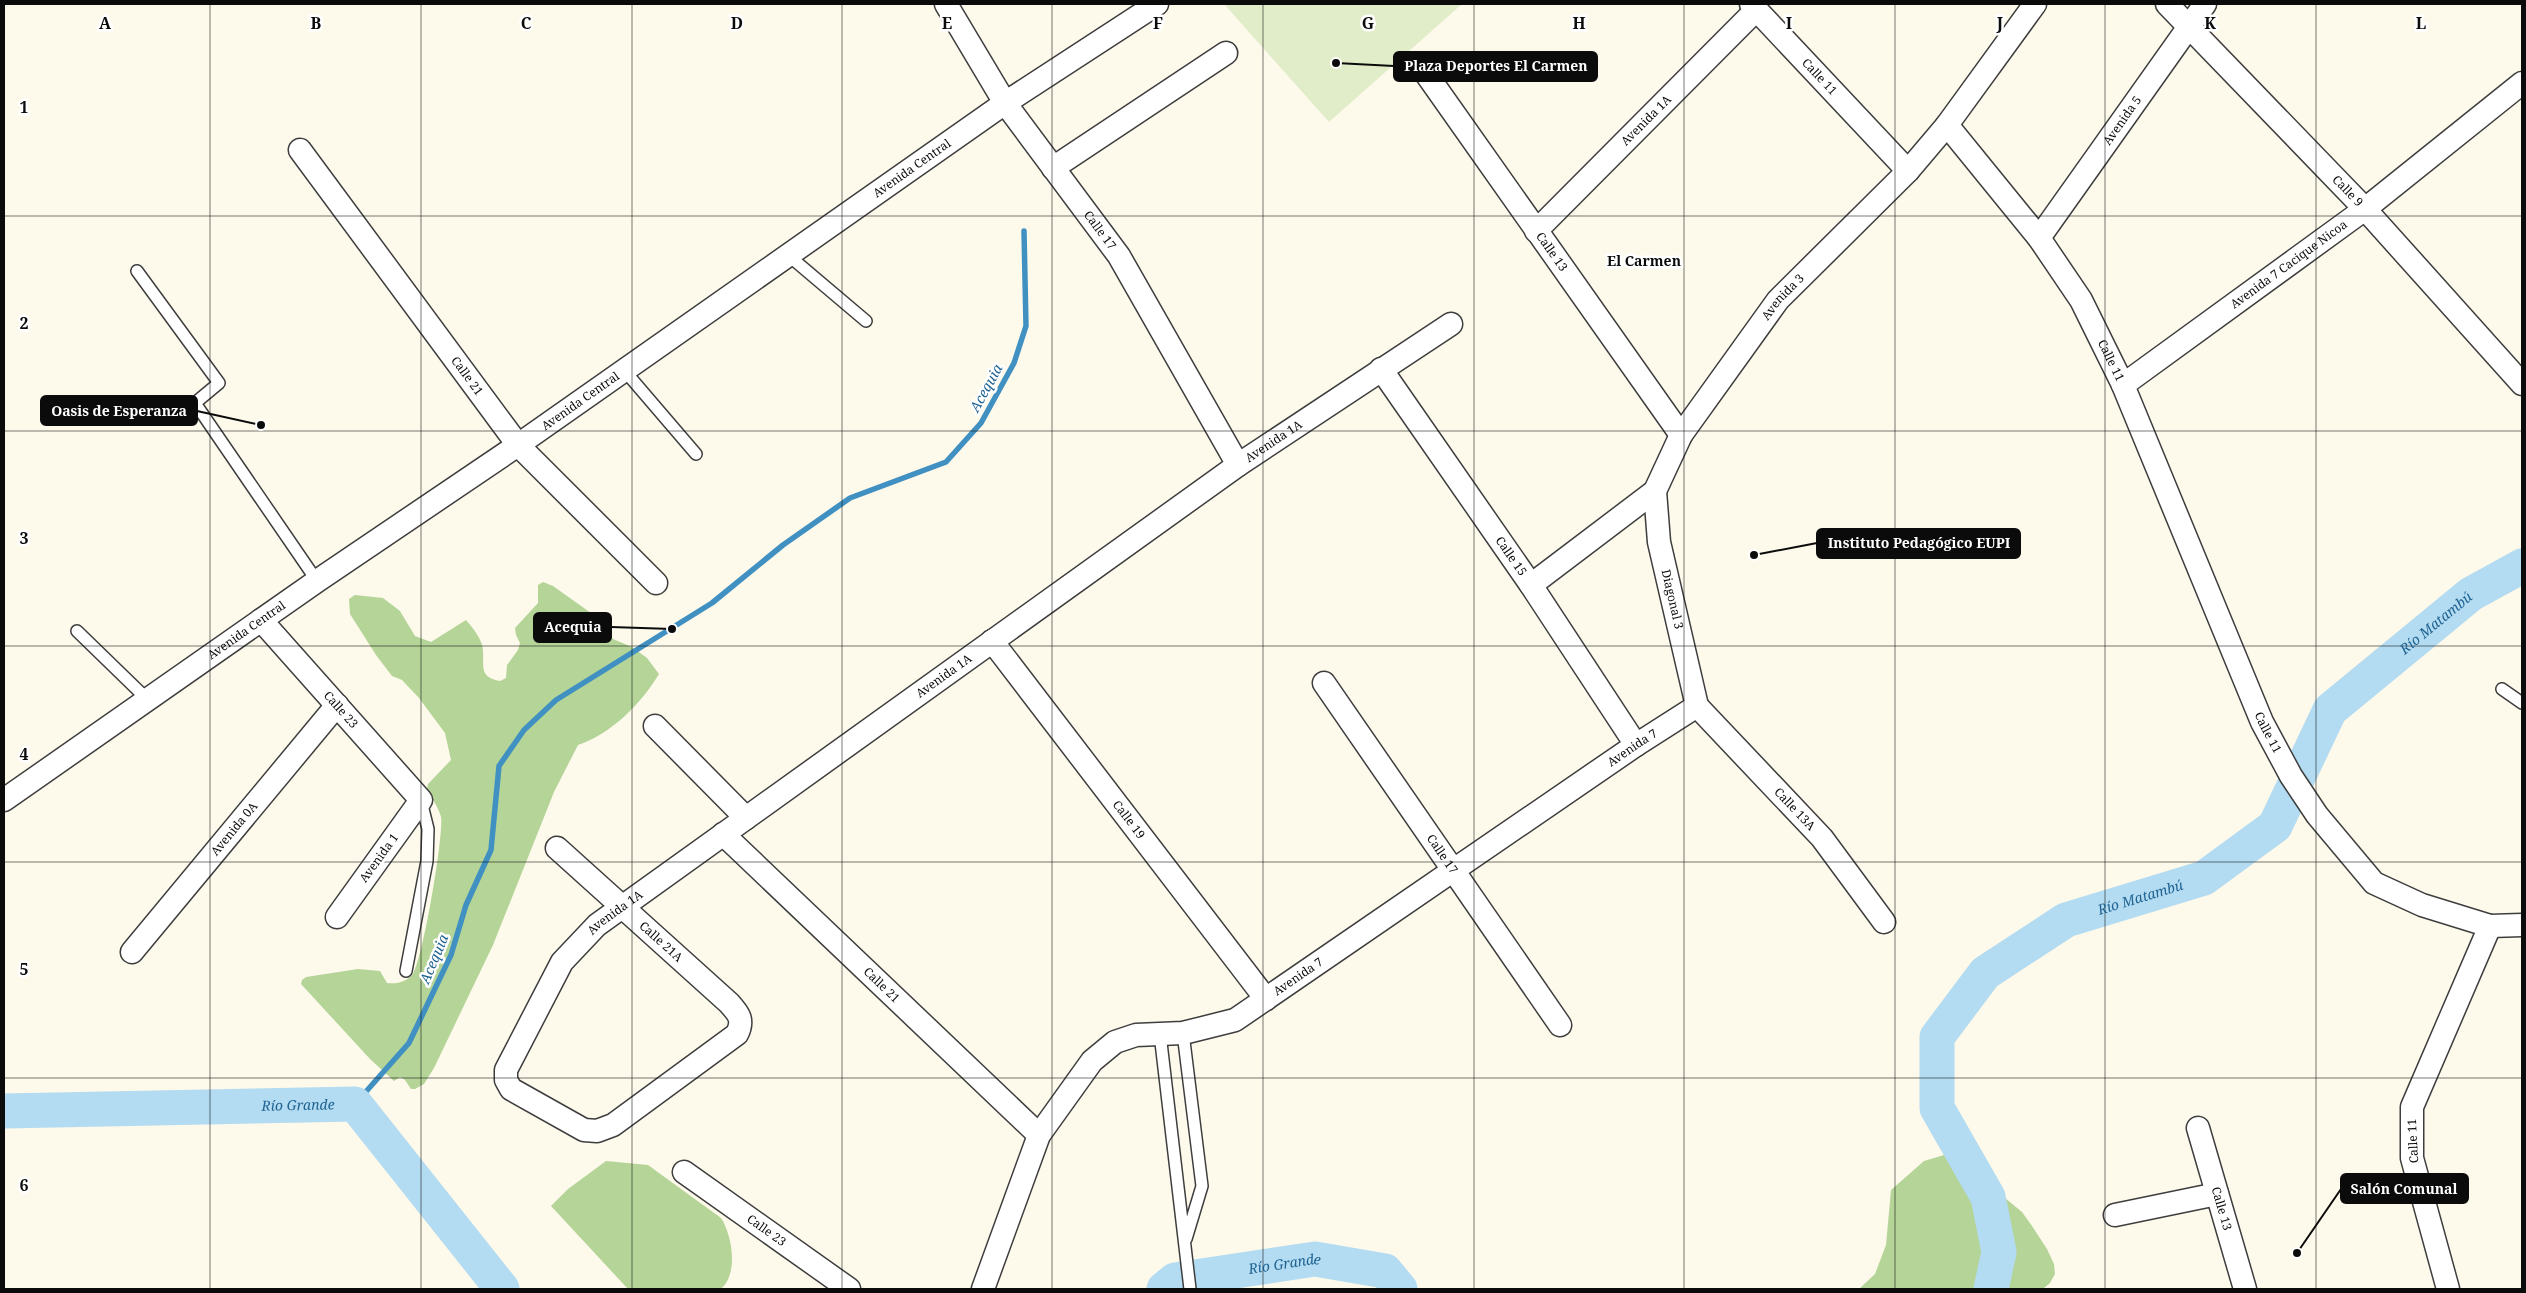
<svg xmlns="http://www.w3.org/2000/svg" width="2526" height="1293" viewBox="0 0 2526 1293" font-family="'Noto Serif',serif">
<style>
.forest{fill:#b5d498}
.pitch{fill:#e1edc9}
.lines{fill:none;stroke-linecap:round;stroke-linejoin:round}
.stream{stroke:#4091c2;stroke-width:5.5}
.river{stroke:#b3dbf1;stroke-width:35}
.service-casing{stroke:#3e3e3e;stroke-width:14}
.minor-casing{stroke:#3e3e3e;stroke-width:25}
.service{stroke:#fff;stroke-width:11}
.minor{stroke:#fff;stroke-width:22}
.grid{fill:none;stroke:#0b0b0b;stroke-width:1;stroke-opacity:0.55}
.labels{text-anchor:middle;stroke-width:5;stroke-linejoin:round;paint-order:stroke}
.street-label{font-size:12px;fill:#0b0b0b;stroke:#fff}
.neighbourhood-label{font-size:14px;font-weight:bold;fill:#0b0b0b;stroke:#fff}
.water-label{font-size:14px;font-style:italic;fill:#1f6392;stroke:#fff}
.grid-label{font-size:16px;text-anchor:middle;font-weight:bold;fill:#0b0b0b;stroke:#fff;stroke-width:5;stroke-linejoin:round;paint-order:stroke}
.leader{fill:none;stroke:#0b0b0b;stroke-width:2}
.callout-dot{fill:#0b0b0b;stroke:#fff;stroke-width:2}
.callout{fill:#0b0b0b;stroke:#0b0b0b;stroke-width:2}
.callout-label{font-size:14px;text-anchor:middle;font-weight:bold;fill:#fff}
</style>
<rect width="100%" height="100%" fill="#fdf9eb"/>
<path class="forest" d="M543,582L553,586L598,618L613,639L632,647L647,658L659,674C641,704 611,734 578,745L554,792L493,945L434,1068L424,1084L415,1089H411L405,1080L400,1077L394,1081L370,1059L301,984L302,980L306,977L358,969L380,971L387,983C396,984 404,983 412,975C422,965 444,834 441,817C439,808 431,797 427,789L428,784L451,760L445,733L419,698L402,680L392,676L376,655L350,614L349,599L355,595L383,598L400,611L415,636L431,642L466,620C473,628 483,640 483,651C484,667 479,677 500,681L506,678L507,665L518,650L520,643L516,635L515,628L538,603V585Z
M1944,1155L1982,1165L2005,1198L2022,1212L2032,1226L2047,1249L2054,1264L2055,1274L2050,1283L2043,1289H1859L1875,1274L1886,1245L1891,1190L1924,1161Z
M606,1161L648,1165L721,1218C732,1235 739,1273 721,1289H628L551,1206L568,1189Z"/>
<path class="pitch" d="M1224,4H1462L1329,122Z"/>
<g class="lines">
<path class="stream" d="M355,1104L409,1043L451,955L466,905L491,850L499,766L524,730L556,700L712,603L783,545L850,498L946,462L981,423L1014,363L1026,326L1024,231"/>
<g class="river">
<path id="s1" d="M4,1111L355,1104L502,1289"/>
<path id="s2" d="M1164,1289L1175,1280L1315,1259L1385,1271L1400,1289"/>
<path id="s3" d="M1991,1289L1999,1252L1988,1197L1937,1108V1037L1985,973L2066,920L2204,878L2275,826L2330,710L2471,594L2522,566"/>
</g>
<g class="service-casing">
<path id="service" d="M788,255L866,321
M137,271L219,383L195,403L317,581
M624,370L696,454
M77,631L148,700
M2502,689L2522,703
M406,971L427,861L428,829L421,801
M1183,1033L1202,1186L1186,1239
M1160,1034L1190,1289"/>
</g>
<g class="minor-casing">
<g id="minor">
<path id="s4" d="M946,4L1005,103L1119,256L1238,465"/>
<path id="s5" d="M1751,4L1908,171"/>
<path id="s6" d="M2167,4L2365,209L2522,384"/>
<path id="s7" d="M1422,68L1681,435"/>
<path id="s8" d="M1947,125L2039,238L2081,300L2123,385L2262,722L2291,776L2317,815L2374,883L2422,905L2490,926L2522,925"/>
<path id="s9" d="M300,150L518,445L656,583"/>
<path d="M1053,168L1226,53"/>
<path id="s10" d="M1536,231L1756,10"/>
<path id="s11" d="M2039,238L2205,4"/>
<path id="s12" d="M1381,369L1531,585L1636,745"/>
<path id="s13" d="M2123,385L2365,209L2522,83"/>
<path id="s14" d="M1655,491L1659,542L1697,706"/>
<path id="s15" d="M1531,585L1655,491L1681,435L1778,300L1908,171L1947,125L2035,4"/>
<path id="s16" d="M261,620L421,800L337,917"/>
<path id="s17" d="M992,641L1266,999"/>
<path id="s18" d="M1324,683L1560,1025"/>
<path id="s19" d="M1697,706L1822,838L1884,922"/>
<path d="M655,726L746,818"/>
<path id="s20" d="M4,800L317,581L518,445L1005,103L1157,4"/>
<path id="s21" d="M723,834L1039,1135"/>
<path id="s22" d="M557,848L729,1003C739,1014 744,1020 737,1034L613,1125L597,1131L584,1130L511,1089L506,1080V1070L562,962L597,925L1238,465L1451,324"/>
<path id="s23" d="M132,952L337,705"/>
<path id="s24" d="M2198,1128L2245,1289"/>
<path id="s25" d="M684,1172L849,1289"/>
<path d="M2115,1215L2217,1194"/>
<path id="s26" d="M983,1289L1039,1135L1092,1061L1115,1042L1136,1035L1183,1033L1235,1020L1636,745L1697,706"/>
<path d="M2448,1289L2412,1158V1107L2490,926"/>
</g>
</g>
<use href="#service" class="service"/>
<use href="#minor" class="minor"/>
</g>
<path class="grid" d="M210,4V1289M421,4V1289M632,4V1289M842,4V1289M1052,4V1289M1263,4V1289M1474,4V1289M1684,4V1289M1895,4V1289M2105,4V1289M2316,4V1289M4,216H2522M4,431H2522M4,646H2522M4,862H2522M4,1078H2522"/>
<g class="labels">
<g class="street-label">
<text dy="4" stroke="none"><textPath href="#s5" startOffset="100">Calle 11</textPath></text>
<text dy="4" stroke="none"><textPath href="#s10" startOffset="156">Avenida 1A</textPath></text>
<text dy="4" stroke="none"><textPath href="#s11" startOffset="144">Avenida 5</textPath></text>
<text dy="4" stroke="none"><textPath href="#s20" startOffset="1106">Avenida Central</textPath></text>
<text dy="4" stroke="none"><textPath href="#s6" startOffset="260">Calle 9</textPath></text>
<text dy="4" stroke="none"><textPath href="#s4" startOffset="274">Calle 17</textPath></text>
<text dy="4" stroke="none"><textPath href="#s7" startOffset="225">Calle 13</textPath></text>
<text dy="4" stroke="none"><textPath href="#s13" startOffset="205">Avenida 7 Cacique Nicoa</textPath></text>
<text dy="4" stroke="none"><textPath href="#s15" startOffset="389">Avenida 3</textPath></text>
<text dy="4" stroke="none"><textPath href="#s8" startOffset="288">Calle 11</textPath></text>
<text dy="4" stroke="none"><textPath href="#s9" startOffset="281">Calle 21</textPath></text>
<text dy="4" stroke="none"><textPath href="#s20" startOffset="701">Avenida Central</textPath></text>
<text dy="4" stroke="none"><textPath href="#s22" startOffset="1559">Avenida 1A</textPath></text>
<text dy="4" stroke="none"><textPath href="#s12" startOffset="228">Calle 15</textPath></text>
<text dy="4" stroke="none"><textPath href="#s14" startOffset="110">Diagonal 3</textPath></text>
<text dy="4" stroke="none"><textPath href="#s20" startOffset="296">Avenida Central</textPath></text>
<text dy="4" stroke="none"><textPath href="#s22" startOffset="1154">Avenida 1A</textPath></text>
<text dy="4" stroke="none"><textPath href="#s16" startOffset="120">Calle 23</textPath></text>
<text dy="4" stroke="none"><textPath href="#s8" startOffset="692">Calle 11</textPath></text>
<text dy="4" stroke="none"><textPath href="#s26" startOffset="889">Avenida 7</textPath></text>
<text dy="4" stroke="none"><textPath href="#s19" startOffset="142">Calle 13A</textPath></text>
<text dy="4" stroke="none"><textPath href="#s17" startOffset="225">Calle 19</textPath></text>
<text dy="4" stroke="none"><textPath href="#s23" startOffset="160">Avenida 0A</textPath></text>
<text dy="4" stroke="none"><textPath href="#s18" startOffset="208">Calle 17</textPath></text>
<text transform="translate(379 858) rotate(-54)" y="4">Avenida 1</text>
<text dy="4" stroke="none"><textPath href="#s22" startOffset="749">Avenida 1A</textPath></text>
<text dy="4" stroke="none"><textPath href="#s22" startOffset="140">Calle 21A</textPath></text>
<text dy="4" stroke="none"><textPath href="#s26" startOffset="484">Avenida 7</textPath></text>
<text dy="4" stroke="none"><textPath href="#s21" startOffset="219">Calle 21</textPath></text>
<text transform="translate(2413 1141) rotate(-93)" y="4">Calle 11</text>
<text dy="4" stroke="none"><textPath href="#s24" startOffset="84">Calle 13</textPath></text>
<text dy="4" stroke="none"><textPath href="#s25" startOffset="101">Calle 23</textPath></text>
</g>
<g class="neighbourhood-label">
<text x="1644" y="266">El Carmen</text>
</g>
<g class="water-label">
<text transform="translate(986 388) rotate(-61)" y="5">Acequia</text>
<text dy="5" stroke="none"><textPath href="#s3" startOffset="942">Río Matambú</textPath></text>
<text dy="5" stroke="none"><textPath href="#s3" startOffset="522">Río Matambú</textPath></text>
<text transform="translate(434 959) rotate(-67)" y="5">Acequia</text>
<text dy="5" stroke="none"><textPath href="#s1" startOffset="294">Río Grande</textPath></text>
<text dy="5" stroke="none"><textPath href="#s2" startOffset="125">Río Grande</textPath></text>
</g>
</g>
<g class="grid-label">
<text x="105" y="29">A</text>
<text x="316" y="29">B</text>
<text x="526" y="29">C</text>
<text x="737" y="29">D</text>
<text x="947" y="29">E</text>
<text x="1158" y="29">F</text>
<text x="1368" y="29">G</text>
<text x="1579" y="29">H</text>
<text x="1789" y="29">I</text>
<text x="2000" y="29">J</text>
<text x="2210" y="29">K</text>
<text x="2421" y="29">L</text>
<text x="24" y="113">1</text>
<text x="24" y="329">2</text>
<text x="24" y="544">3</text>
<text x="24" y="760">4</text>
<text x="24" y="975">5</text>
<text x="24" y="1191">6</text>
</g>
<path class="leader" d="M1336 63L1394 66M261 425L197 411M1754 555L1817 543M672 629L611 627M2297 1253L2341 1189"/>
<g class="callout-dot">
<circle cx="1336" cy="63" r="5"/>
<circle cx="261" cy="425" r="5"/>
<circle cx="1754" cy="555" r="5"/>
<circle cx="672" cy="629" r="5"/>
<circle cx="2297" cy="1253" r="5"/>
</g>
<g class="callout">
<rect x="1394" y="52" width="203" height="29" rx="5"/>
<rect x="41" y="396" width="156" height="29" rx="5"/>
<rect x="1817" y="529" width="203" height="29" rx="5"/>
<rect x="534" y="613" width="77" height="29" rx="5"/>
<rect x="2341" y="1174" width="127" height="29" rx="5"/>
</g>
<g class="callout-label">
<text x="1496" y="71">Plaza Deportes El Carmen</text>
<text x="119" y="416">Oasis de Esperanza</text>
<text x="1919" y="548">Instituto Pedagógico EUPI</text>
<text x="573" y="632">Acequia</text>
<text x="2404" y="1194">Salón Comunal</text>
</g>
<rect width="2526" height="1293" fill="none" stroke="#0b0b0b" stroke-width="10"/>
</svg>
